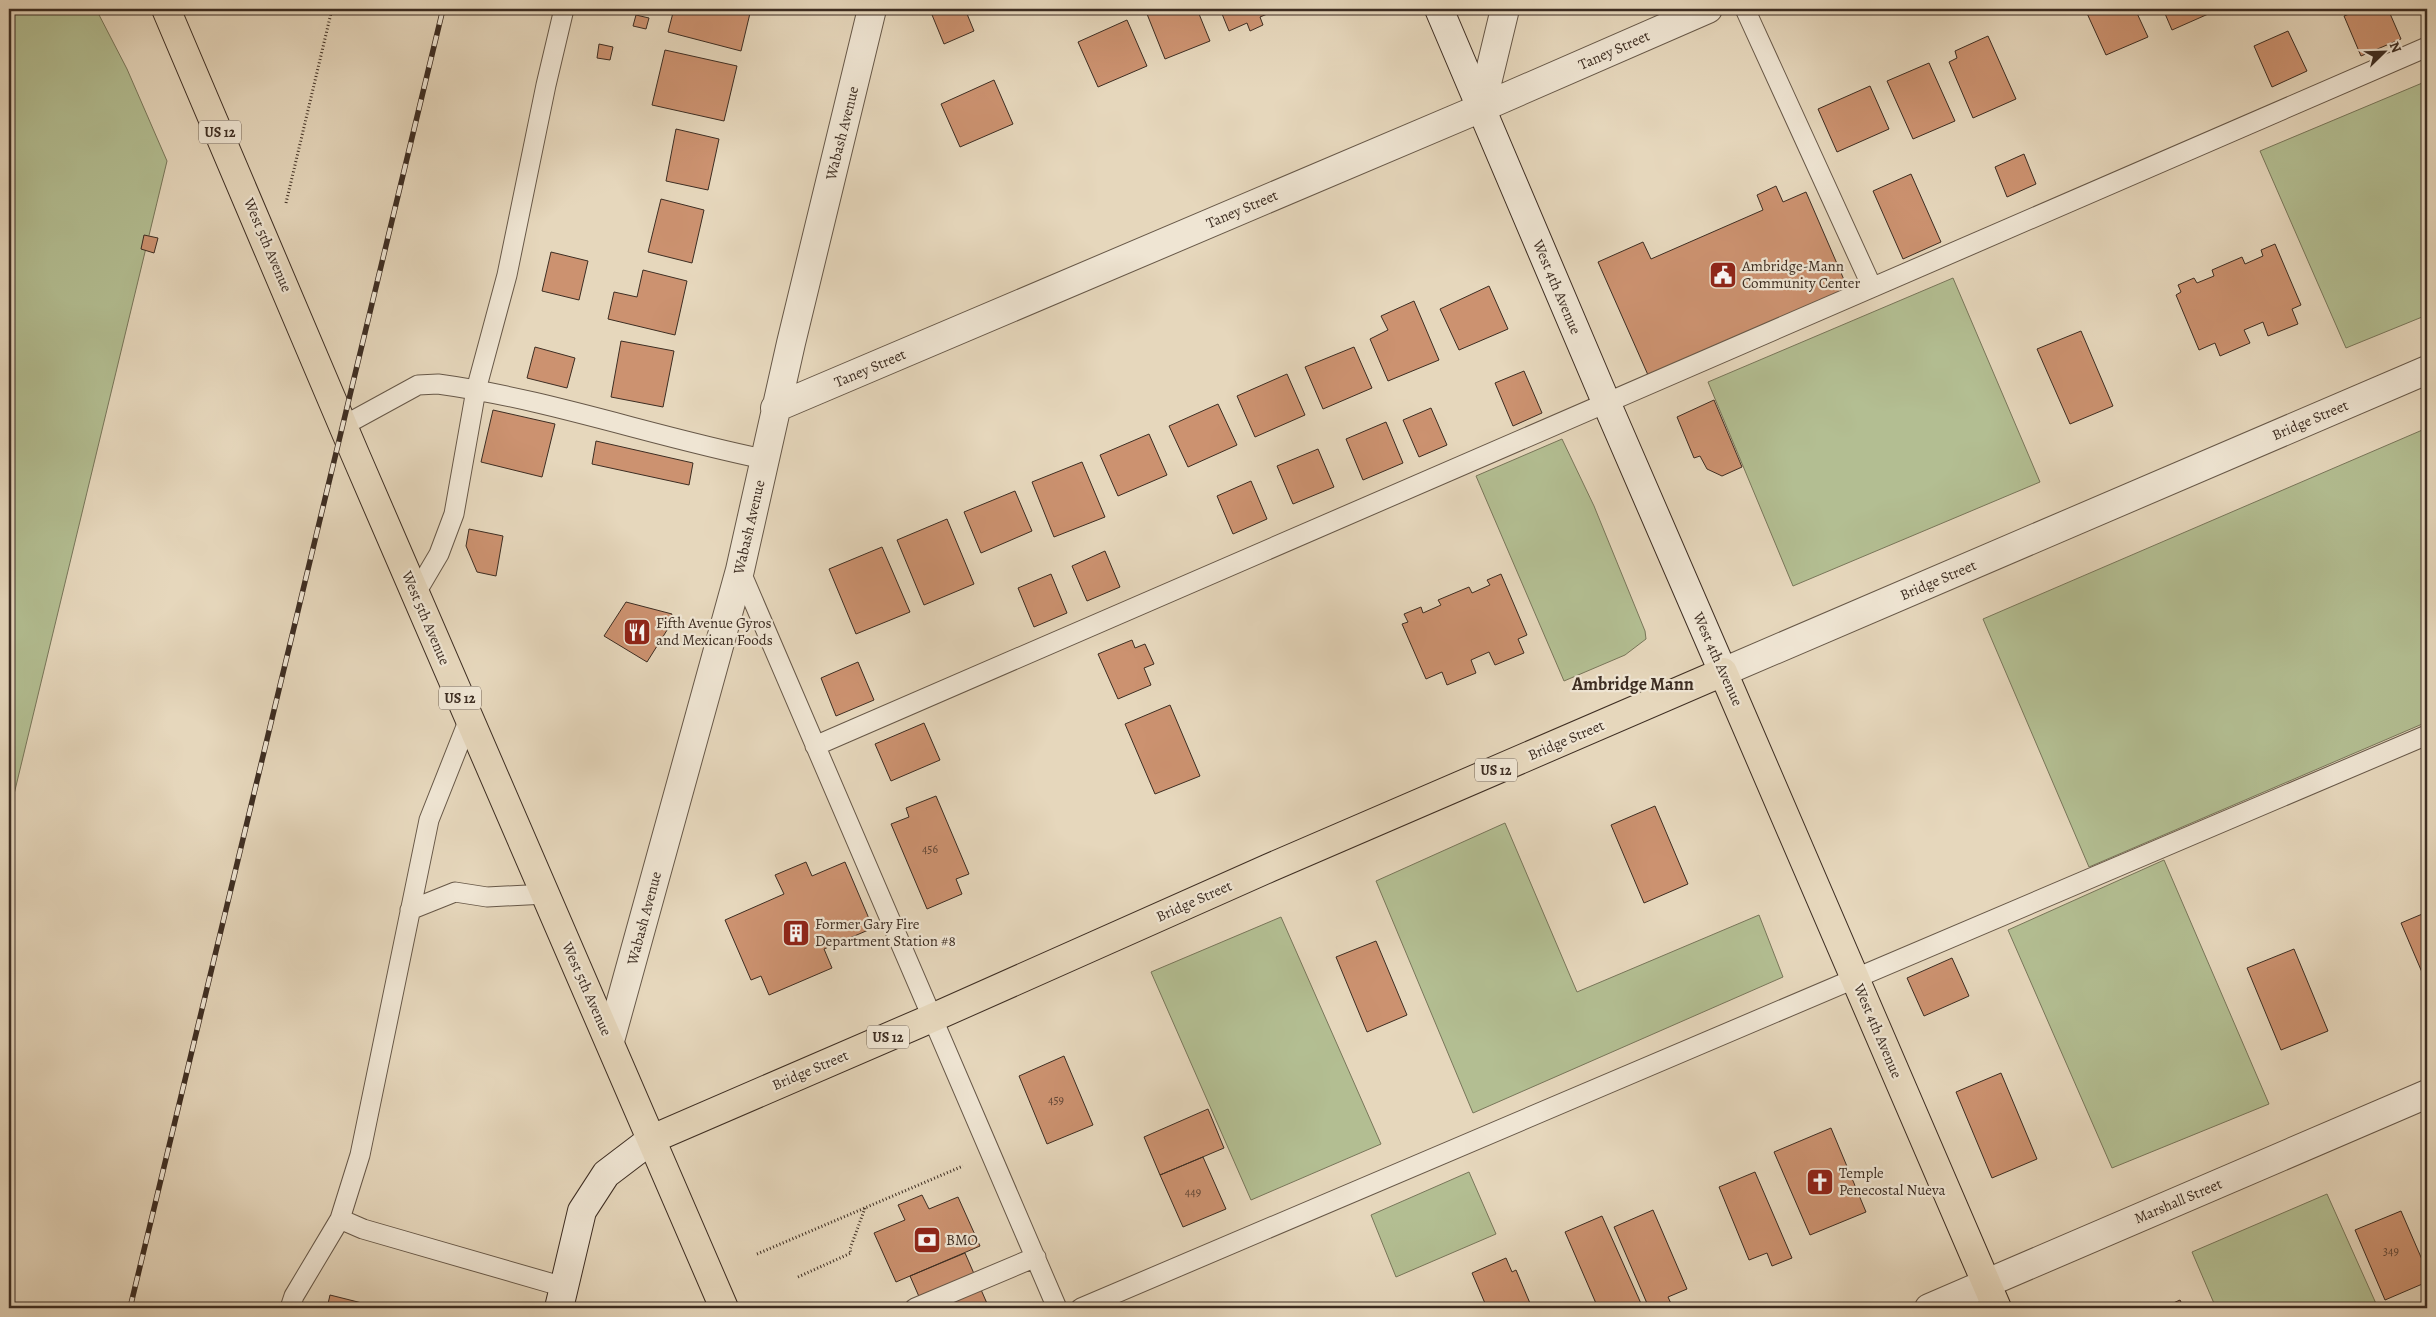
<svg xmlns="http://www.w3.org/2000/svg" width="2436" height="1317" viewBox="0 0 2436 1317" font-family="Alegreya,serif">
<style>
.green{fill:#b3be92;stroke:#78765a}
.building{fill:#cc9270;stroke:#3d2d22}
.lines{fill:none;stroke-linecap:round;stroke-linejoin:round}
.lane-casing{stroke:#675848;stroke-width:21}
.street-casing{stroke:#675848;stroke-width:30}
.secondary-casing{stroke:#3d2d22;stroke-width:30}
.primary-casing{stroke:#3d2d22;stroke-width:30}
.path{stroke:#3d2d22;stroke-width:3;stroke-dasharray:1 2.5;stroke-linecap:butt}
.lane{stroke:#efe5d3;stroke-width:19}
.street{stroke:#efe5d3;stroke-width:28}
.secondary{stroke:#efe5d3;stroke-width:28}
.primary{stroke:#e6d7bc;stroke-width:28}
.rail-casing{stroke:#3d2d22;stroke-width:5.5}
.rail{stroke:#efe5d3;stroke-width:4;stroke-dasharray:11;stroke-linecap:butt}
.labels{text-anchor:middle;stroke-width:4.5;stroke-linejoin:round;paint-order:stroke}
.number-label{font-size:12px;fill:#614636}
.shield{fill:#efe5d3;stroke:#726457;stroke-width:1}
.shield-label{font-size:14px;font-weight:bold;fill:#3d2d22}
.street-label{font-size:15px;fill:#3d2d22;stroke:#efe5d3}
.poi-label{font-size:15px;fill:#3d2d22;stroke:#efe5d3;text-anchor:start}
.quarter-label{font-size:18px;font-weight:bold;fill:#3d2d22;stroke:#efe5d3}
</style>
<rect width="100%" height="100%" fill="#e6d7bc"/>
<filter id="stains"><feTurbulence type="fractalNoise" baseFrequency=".004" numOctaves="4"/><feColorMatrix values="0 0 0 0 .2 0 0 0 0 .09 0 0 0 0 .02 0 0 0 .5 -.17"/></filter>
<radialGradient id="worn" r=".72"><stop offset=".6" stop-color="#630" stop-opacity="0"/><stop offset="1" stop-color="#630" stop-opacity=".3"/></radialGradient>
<path class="green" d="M9,9H96L127,69L167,161L9,815Z
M2427,81V315L2346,348L2260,151Z
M1953,278L2040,482L1793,586L1708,382Z
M2427,428V722L2089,867L1983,619Z
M1562,439L1594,506L1645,631L1646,639L1625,655L1564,681L1476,476Z
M1505,823L1577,992L1759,915L1783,977L1473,1113L1376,881Z
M2164,860L2269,1104L2112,1168L2008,930Z
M1281,917L1381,1144L1251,1200L1151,972Z
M1469,1172L1496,1234L1396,1277L1371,1215Z
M2327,1194L2378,1308H2216L2192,1252Z"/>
<path class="building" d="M674,9H751L741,51L668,32Z
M933,9H965L974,31L944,44L930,10Z
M1145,9H1197L1210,41L1165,59Z
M1220,9H1277V10L1260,17L1263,25L1250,31L1247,23L1229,31Z
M2085,9H2135L2148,37L2106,55Z
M2163,9H2214L2215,11L2172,30Z
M2243,9H2255L2245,13Z
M2362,9H2388L2401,39L2361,56L2344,16Z
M636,15L649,18L646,29L633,26Z
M1127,20L1147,66L1098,87L1078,42Z
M2288,31L2307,71L2272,87L2254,46Z
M1988,36L2016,99L1973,118L1949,62L1957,58L1955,51Z
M599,44L613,47L610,60L597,58Z
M665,50L737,66L724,121L652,105Z
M1929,63L1955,121L1913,139L1887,81Z
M994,80L1013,124L960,147L941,104Z
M1870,86L1889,129L1837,152L1818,109Z
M676,129L719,139L708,190L666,181Z
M2024,154L2036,184L2007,197L1995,167Z
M1911,174L1941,242L1903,259L1873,191Z
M1776,186L1783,202L1806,192L1848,289L1648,375L1598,262L1643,242L1651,259L1763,210L1757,195Z
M661,199L704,210L692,263L648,252Z
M144,235L158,238L154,253L141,249Z
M2275,244L2301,305L2292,309L2298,324L2268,336L2263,322L2244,330L2250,343L2220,356L2215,343L2199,350L2176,295L2181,292L2178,285L2194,278L2197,283L2214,276L2212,270L2242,257L2245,264L2263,256L2261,250Z
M551,252L588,261L579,300L542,291Z
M643,270L687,281L675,335L608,319L614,292L637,297Z
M1489,286L1508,329L1459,350L1440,309Z
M1414,301L1439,360L1388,381L1370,339L1388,330L1381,316Z
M2081,331L2113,406L2070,424L2037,349Z
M621,341L674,351L663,407L611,397Z
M535,347L575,358L567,388L527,378Z
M1354,347L1372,388L1323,409L1305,367Z
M1524,371L1542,413L1513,426L1495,383Z
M1287,374L1305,415L1255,437L1237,396Z
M1714,400L1742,467L1722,476L1707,469L1700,456L1694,458L1677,417Z
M1218,404L1237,445L1188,467L1169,426Z
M1431,408L1447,445L1419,457L1403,420Z
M493,410L555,424L542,477L481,462Z
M1386,422L1403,463L1363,480L1346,439Z
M1149,434L1167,475L1118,496L1100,455Z
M596,441L693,463L689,485L592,464Z
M1318,449L1334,487L1293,504L1277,466Z
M1082,462L1105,517L1054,537L1032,482Z
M1251,481L1267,519L1233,534L1217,496Z
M1015,491L1032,531L981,553L964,512Z
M947,519L974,584L924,605L897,540Z
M469,529L503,536L496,576L477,572L466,546Z
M882,547L910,612L856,634L829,569Z
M1105,551L1120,587L1087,601L1072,566Z
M1051,574L1067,613L1034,627L1018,588Z
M1501,574L1527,635L1518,639L1524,653L1495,665L1489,652L1471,660L1476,673L1447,685L1442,672L1426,679L1402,624L1408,622L1404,614L1421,607L1423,613L1441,605L1438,600L1469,587L1472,593L1490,585L1487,580Z
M626,602L672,614L669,627L647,662L604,636Z
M1132,640L1135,648L1145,644L1154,664L1144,668L1151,685L1118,699L1098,654Z
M858,662L874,700L836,716L821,678Z
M1170,705L1200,776L1155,794L1125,724Z
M924,723L940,760L891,781L875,744Z
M936,796L969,874L956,879L962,894L927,909L891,824L909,817L906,808Z
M1655,806L1688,884L1644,903L1611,825Z
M806,862L812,876L845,862L873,928L824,949L832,968L769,995L761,976L751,980L725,920L784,894L775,875Z
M2427,912V984L2401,923Z
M1376,941L1407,1015L1367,1032L1336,957Z
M2294,949L2328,1031L2281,1050L2247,968Z
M1952,958L1969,996L1924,1016L1907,978Z
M1064,1056L1093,1125L1047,1144L1019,1076Z
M2001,1073L2037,1159L1992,1178L1956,1092Z
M1208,1109L1224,1148L1160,1175L1144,1137Z
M1831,1128L1866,1212L1810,1235L1774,1152Z
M1203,1157L1226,1209L1183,1227L1160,1175Z
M1755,1172L1792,1258L1772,1266L1767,1253L1749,1260L1719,1187Z
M922,1195L929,1209L958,1197L980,1246L896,1282L874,1233L905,1220L898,1205Z
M1653,1210L1687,1289L1668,1297L1673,1308H1649L1614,1227Z
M2401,1211L2427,1271V1282L2385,1300L2355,1230Z
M1602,1216L1643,1308H1598L1565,1232Z
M965,1253L989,1308H924L910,1276Z
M1506,1258L1512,1272L1516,1270L1532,1308H1487L1472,1273Z
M330,1295L382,1308H327Z
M2180,1300L2184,1308H2162Z"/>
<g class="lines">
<g class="lane-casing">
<path id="lane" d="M1745,9L1872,287
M343,426L418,385L438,384C548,399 655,437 764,459
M740,570L1057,1308
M416,593L439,554L454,514L476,390L507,275L546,85L564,9
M469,719L429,820L360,1155L340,1219L363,1229L564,1287
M815,746L2427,47
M410,910L455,892L487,897L546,894
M290,1308L294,1296L340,1219
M915,1308L1036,1257
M1081,1308L2427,735"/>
</g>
<g class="street-casing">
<path id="street" d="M1481,108L1505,9
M775,408L1481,108L1708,9
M1723,672L2427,370
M610,1041L740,570L791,343L872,9
M1929,1308L2427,1094"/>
</g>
<g class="secondary-casing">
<path id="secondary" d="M1439,9L1606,402L1723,672
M559,1308L582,1211L606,1174L652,1139"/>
</g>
<g class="primary-casing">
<path id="primary" d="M166,9L355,454L724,1308
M652,1139L932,1018L1269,868L1723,672L1997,1308"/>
</g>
<path class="path" d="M286,203L332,9
M757,1254L963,1166
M798,1277L851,1253L850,1249L865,1208"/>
<use href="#lane" class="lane"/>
<use href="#street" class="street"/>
<use href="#secondary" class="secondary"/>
<use href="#primary" class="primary"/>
<g class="rail-casing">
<path id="rail" d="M130,1308L443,9"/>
</g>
<use href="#rail" class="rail"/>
</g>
<defs>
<g id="civic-square" transform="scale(1.4375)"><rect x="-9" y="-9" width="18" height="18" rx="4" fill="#8f2418" stroke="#efe5d3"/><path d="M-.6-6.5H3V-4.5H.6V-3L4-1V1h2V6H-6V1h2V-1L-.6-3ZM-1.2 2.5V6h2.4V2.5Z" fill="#fff"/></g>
<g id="restaurant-square" transform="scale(1.4375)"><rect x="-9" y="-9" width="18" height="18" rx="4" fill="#8f2418" stroke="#efe5d3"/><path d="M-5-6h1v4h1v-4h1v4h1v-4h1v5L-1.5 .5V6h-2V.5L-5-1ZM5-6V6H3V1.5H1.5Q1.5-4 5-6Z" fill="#fff"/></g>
<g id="building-square" transform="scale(1.4375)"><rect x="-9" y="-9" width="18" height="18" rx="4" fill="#8f2418" stroke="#efe5d3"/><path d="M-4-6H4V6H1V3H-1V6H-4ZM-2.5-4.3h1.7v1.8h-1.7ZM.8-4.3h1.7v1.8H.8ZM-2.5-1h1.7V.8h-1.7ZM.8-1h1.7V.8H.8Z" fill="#fff"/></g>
<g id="church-square" transform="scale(1.4375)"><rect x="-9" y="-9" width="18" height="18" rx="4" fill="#8f2418" stroke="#efe5d3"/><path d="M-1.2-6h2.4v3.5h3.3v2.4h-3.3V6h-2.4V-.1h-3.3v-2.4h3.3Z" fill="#fff"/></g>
<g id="bank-square" transform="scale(1.4375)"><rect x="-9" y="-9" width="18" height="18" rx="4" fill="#8f2418" stroke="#efe5d3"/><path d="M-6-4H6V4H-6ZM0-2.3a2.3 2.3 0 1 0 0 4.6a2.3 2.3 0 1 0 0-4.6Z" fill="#fff"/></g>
</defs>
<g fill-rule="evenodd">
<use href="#civic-square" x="1723" y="275"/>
<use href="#restaurant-square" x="637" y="632"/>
<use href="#building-square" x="796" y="933"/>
<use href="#church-square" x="1820" y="1182"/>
<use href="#bank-square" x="927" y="1240"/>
</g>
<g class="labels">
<g class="number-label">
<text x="930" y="853">456</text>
<text x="1056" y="1104">459</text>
<text x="1193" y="1196">449</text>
<text x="2391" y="1255">349</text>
</g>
<g class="shield">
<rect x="199" y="120.5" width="42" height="23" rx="4"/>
<rect x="439" y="686.5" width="42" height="23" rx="4"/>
<rect x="1475" y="758.5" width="42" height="23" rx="4"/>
<rect x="867" y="1025.5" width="42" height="23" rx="4"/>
</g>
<g class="shield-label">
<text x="220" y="137">US 12</text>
<text x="460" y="703">US 12</text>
<text x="1496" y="775">US 12</text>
<text x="888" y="1042">US 12</text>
</g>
<g class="street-label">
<text transform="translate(1614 50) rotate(-24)" y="5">Taney Street</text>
<text transform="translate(842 133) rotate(-76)" y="5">Wabash Avenue</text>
<text transform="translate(1242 209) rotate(-23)" y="5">Taney Street</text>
<text transform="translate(268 245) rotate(67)" y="5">West 5th Avenue</text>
<text transform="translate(1557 287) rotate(67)" y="5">West 4th Avenue</text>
<text transform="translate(870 368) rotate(-23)" y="5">Taney Street</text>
<text transform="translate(2310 420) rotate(-23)" y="5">Bridge Street</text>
<text transform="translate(749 527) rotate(-77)" y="5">Wabash Avenue</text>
<text transform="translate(1938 580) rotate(-23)" y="5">Bridge Street</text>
<text transform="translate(426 618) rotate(67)" y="5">West 5th Avenue</text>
<text transform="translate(1718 659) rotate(66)" y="5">West 4th Avenue</text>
<text transform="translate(1566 740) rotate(-23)" y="5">Bridge Street</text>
<text transform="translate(1194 901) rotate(-24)" y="5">Bridge Street</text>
<text transform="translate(644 918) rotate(-75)" y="5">Wabash Avenue</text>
<text transform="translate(587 989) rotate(66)" y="5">West 5th Avenue</text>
<text transform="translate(1878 1031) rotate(67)" y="5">West 4th Avenue</text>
<text transform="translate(810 1070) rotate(-23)" y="5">Bridge Street</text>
<text transform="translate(2178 1201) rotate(-23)" y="5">Marshall Street</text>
</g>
<g class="poi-label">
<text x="1742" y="271">Ambridge-Mann<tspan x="1742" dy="17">Community Center</tspan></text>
<text x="656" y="628">Fifth Avenue Gyros<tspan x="656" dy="17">and Mexican Foods</tspan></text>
<text x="815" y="929">Former Gary Fire<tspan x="815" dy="17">Department Station #8</tspan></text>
<text x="1839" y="1178">Temple<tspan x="1839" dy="17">Penecostal Nueva</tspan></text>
<text x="946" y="1245">BMO</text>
</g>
<g class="quarter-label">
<text x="1633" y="690">Ambridge Mann</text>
</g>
</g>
<rect width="2436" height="1317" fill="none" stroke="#e6d7bc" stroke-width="30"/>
<rect x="10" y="10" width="2416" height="1297" fill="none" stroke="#3d2d22" stroke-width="2.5"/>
<rect x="15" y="15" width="2406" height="1287" fill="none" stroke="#3d2d22"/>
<g transform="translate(2384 52) rotate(67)" stroke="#efe5d3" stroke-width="4" paint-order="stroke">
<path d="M0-4L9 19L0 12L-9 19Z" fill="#3d2d22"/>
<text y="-8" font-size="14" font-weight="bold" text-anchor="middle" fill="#3d2d22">N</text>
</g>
<rect width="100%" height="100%" filter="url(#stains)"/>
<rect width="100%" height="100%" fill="url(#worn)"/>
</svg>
